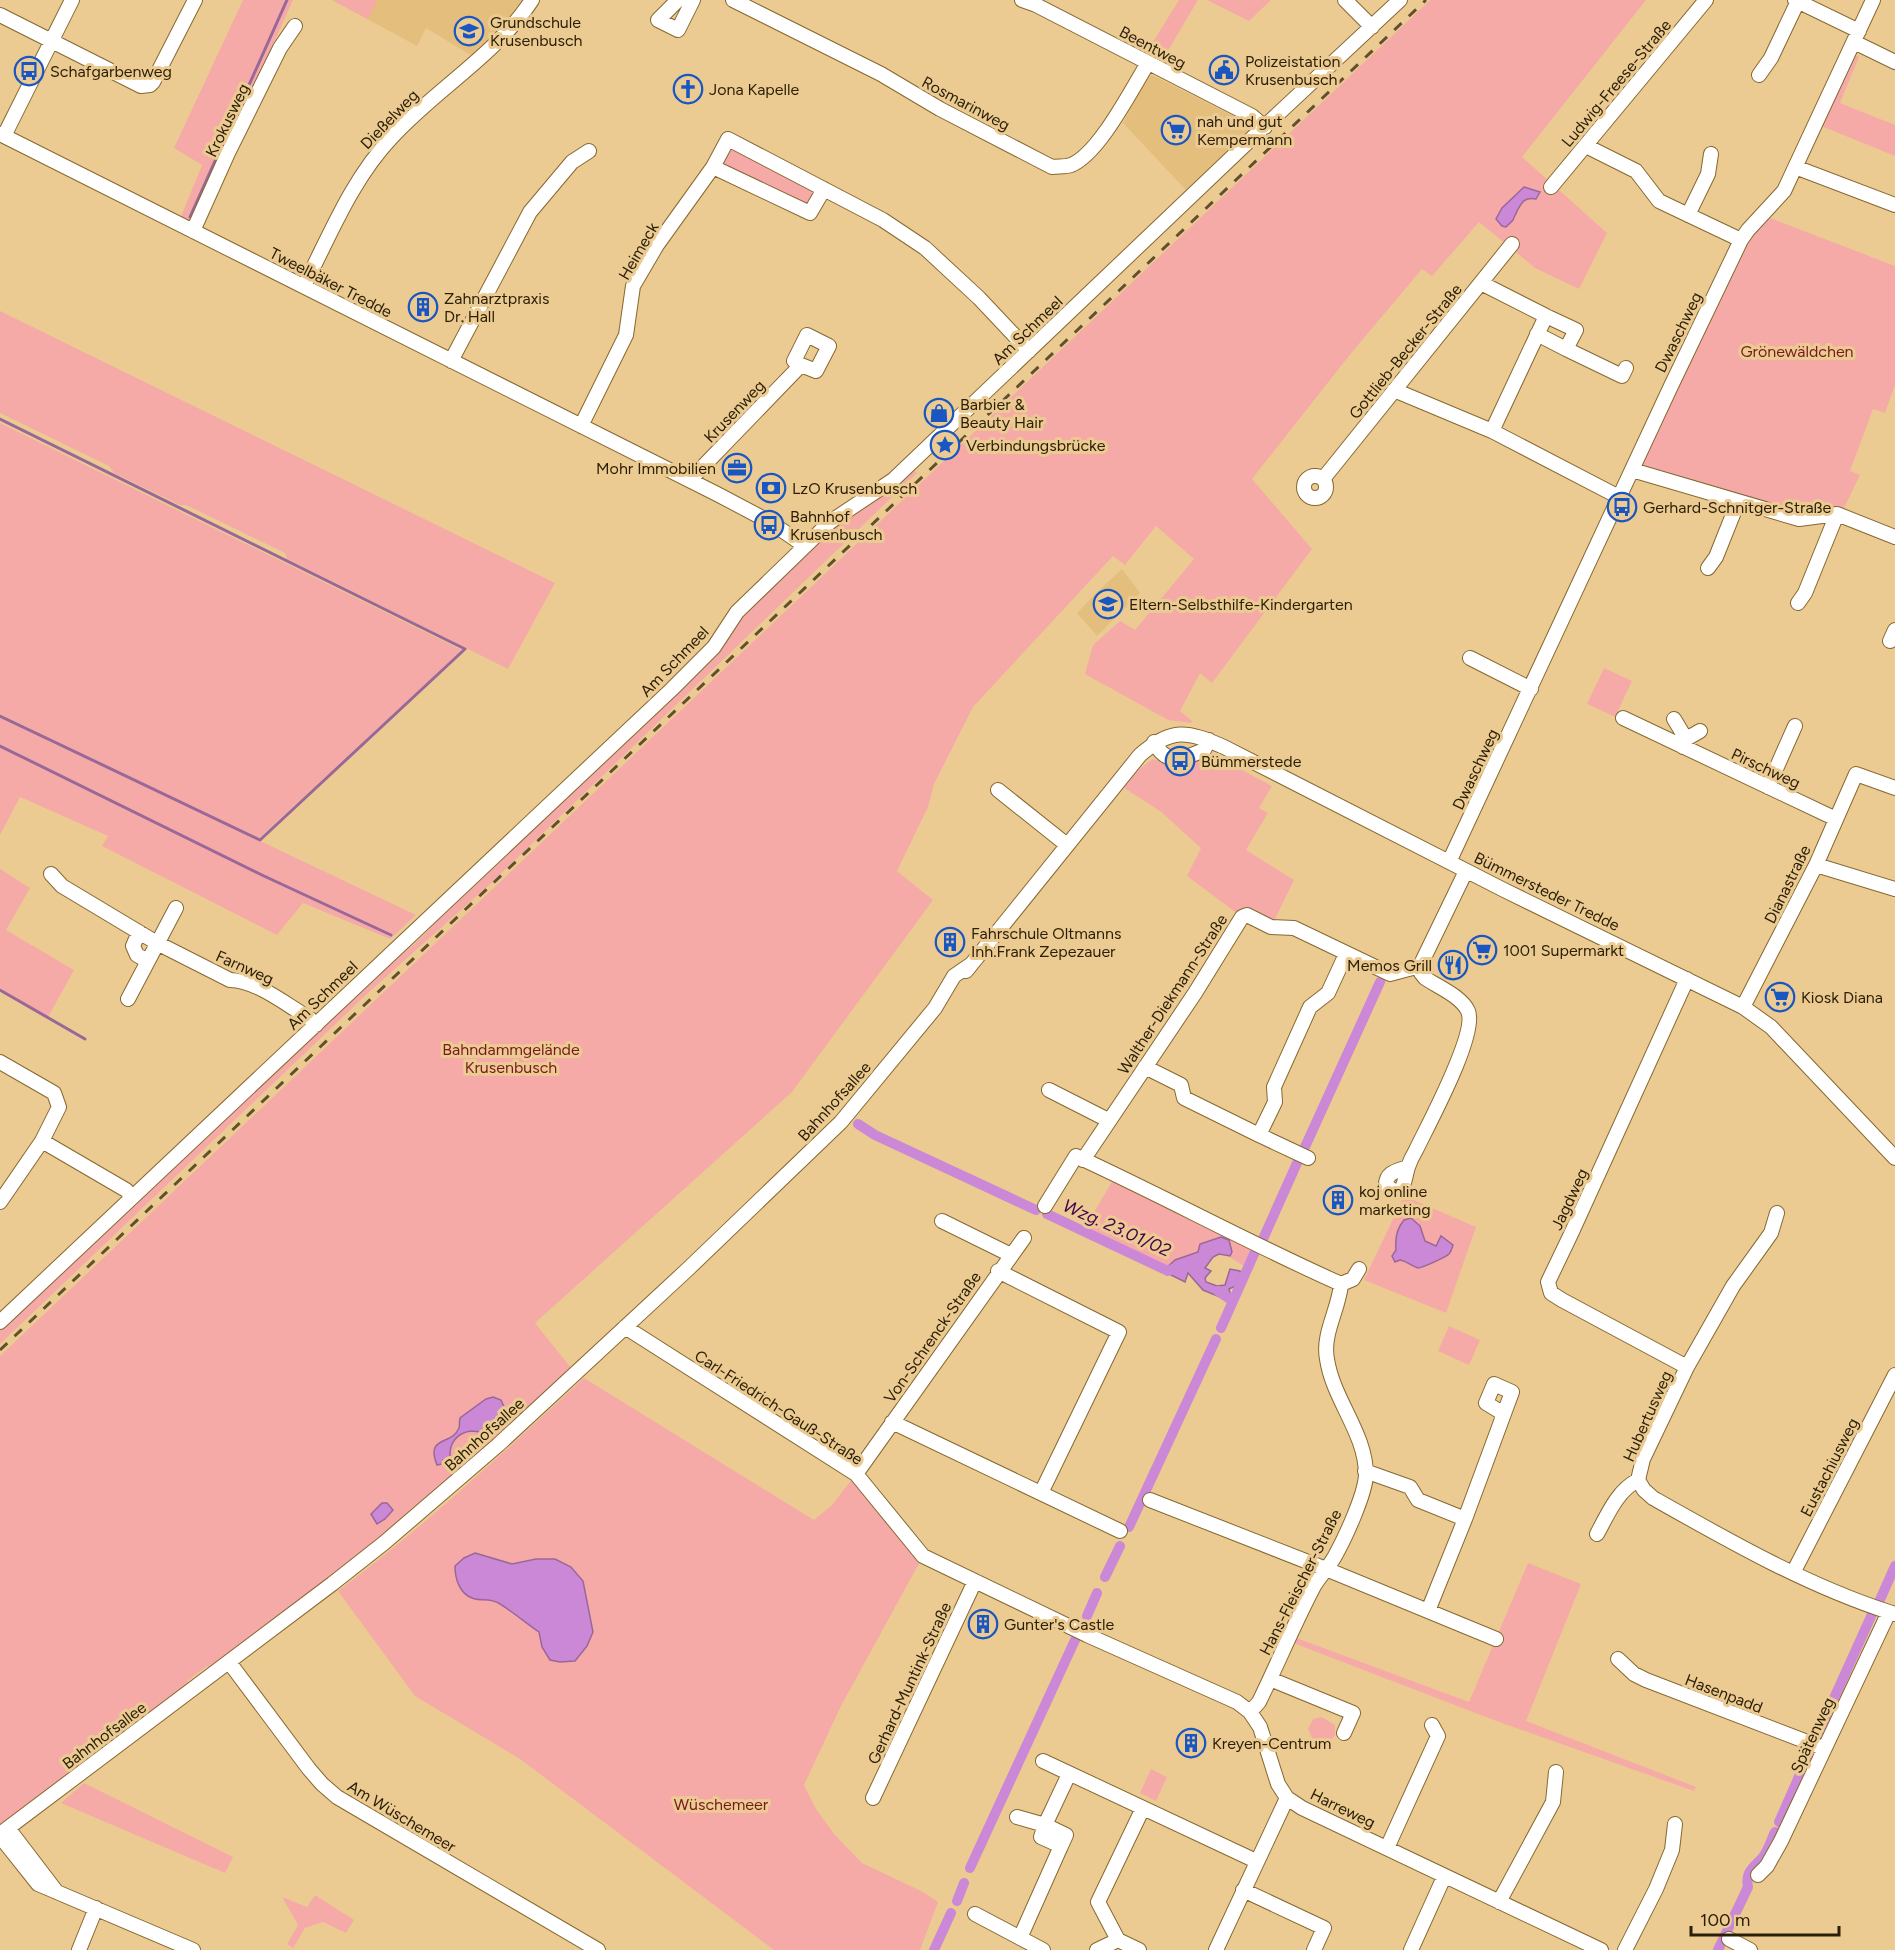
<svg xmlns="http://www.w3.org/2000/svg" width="1895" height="1950" viewBox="0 0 1895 1950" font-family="Figtree,sans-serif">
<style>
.built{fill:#e3be7d}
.green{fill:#f5aaa8;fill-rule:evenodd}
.water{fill:#ca88d6;stroke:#9a6898;stroke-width:1.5}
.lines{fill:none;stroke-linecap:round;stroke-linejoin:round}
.stream{stroke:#9a6898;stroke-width:3}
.canal{stroke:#ca88d6;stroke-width:10}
.minor-casing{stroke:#866830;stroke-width:16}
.minor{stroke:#fff;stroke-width:14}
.rail{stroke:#614f2e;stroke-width:3;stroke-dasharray:10 10;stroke-linecap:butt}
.labels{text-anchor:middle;stroke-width:6;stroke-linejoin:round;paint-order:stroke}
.poi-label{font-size:16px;fill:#2a1e06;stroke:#eccb92;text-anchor:start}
.street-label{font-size:16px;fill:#2a1e06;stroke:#eccb92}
.park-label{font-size:16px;fill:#781922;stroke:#eccb92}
.water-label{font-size:18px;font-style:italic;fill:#44044f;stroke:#eccb92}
</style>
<rect width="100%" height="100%" fill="#eccb92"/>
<path class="built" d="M332,0H532L477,59L426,28L417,46Z
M1152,75L1251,125V128L1186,190L1123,123L1148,76Z
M1122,569L1140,593L1097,636L1077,613L1095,594Z"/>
<path class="green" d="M243,0H293L192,225L180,219L202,165L174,148Z
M332,0H377L368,19Z
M1179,0H1198L1163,59L1148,50Z
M1207,0H1271L1249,21Z
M1430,0H1646L1522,157L1607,233L1579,289L1535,268L1479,222L1432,276L1422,269L1352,352L1252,479L1312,549L1212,683L1200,673L1180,711L1192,721L1191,723L1168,720L1085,674L1093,645L1120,621L1135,630L1194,559L1156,526L1125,565L1113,556L973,707L934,784L928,807L897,871L933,900L792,1092L535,1323L572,1369L381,1540L210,1669L207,1666L187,1681L189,1685L47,1790L0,1828V1356ZM1539,196L1522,201L1511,222L1509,223L1498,217L1502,208L1512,200Z
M1852,53L1859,57L1840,103L1895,125V156L1821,126Z
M729,146L818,191L809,206L721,164Z
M1770,218L1895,266V385L1885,413L1873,409L1850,471L1860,475L1843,510L1797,513L1638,468L1742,241Z
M0,311L555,583L508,669L287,559L285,553L186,505H180L114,473L109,466L0,413Z
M0,423L462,650L258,839L0,714Z
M911,467L917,473L489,885L369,992L0,1344V1329L408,945L411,947L430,929L428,926L837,523Z
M1604,668L1632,681L1615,717L1587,704Z
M0,717L416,915L390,939L303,903L277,935L102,846L108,836L20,797L0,835Z
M1210,753L1272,786L1259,808L1268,813L1246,850L1294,880L1271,927L1242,917L1187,876L1201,848L1160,811L1121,786L1138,770L1153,759C1173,766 1190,759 1210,753Z
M0,869L30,888L6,930L74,970L48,1017L0,988Z
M1116,1175L1261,1252L1249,1269L1228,1256L1221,1237L1200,1244L1198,1252L1175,1260L1163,1271L1084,1229Z
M1404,1196L1476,1227L1446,1313L1364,1280Z
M1449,1326L1480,1340L1469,1365L1438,1351Z
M584,1378L814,1520L832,1505L856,1474L923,1556L841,1706L804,1785L816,1809L835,1835L862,1863L923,1892L938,1902L920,1950H774L520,1759L415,1696L338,1591C425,1526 504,1452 584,1378ZM536,1559L586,1593L587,1610L592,1622L542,1647L539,1632L491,1599L496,1560L512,1564Z
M1528,1563L1581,1584L1526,1721L1696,1787L1694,1791L1499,1722L1288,1641L1291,1636L1469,1702Z
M1322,1717L1335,1725V1735L1326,1746L1315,1744L1308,1729L1313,1719Z
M1151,1769L1167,1777L1156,1801L1140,1793Z
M84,1783L233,1857L225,1873L61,1803Z
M315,1895L354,1920L346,1933L323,1922L305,1928L293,1948L287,1944L298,1925L282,1897L307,1907Z"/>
<path class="water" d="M1524,187L1540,192L1536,199C1524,197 1522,202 1517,211C1516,214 1514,217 1513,220L1506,227L1502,226L1496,219L1502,208Z
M1411,1218L1420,1226L1425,1241L1436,1246L1441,1236L1453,1245C1452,1248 1451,1252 1449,1254C1446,1257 1422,1268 1418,1268C1412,1266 1406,1261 1400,1260L1395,1262L1392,1256L1396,1250C1395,1240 1397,1228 1404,1220Z
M1221,1237L1229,1240L1232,1252L1230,1256L1219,1254L1213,1257L1205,1268L1211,1271L1205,1278L1206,1282L1217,1286L1225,1285L1230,1269L1240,1271L1242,1277L1240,1278V1284L1229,1289L1231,1297L1227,1300L1203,1290L1188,1273L1185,1282L1163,1271L1175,1260L1198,1252L1200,1244Z
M493,1397L501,1400L506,1411C503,1418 493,1428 485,1431C481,1433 476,1431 471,1431C456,1433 449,1444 450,1458L443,1460L441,1464L437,1465C425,1435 452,1446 459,1428C460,1425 459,1422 460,1418L486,1399Z
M382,1503H387L393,1510L385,1519L377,1524L371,1514Z
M475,1553L512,1564L536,1559H555L571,1567L583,1581L593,1632L587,1646L575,1661L560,1662L550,1660L542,1647L539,1632C526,1623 513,1612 500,1604C489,1597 481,1602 472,1598C459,1593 455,1578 455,1566L464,1558Z"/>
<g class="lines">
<path class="stream" d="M190,217L287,0
M0,419L465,649L260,840L0,716
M0,746L264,876L391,935
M0,990L85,1039"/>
<path class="canal" d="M858,1124L875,1135L1036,1210
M1305,1147L1380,982
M1047,1214L1168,1271L1177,1267
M1263,1239L1297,1163
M1218,1291L1233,1301
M1221,1328L1254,1254
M1129,1527L1216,1339
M1105,1577L1120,1546
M1879,1602L1895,1566
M1087,1616L1097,1593
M1816,1738L1873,1612
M1779,1822L1809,1754
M970,1868L1075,1640
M957,1901L964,1883
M934,1950L951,1913
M1718,1950L1748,1887C1745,1872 1753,1868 1762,1858C1768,1852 1771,1840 1775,1832"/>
<g class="minor-casing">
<path id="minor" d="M678,0L658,20L678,30L693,0
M733,0L881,74L940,109L1052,167C1058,166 1065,167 1071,165C1099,154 1131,90 1148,63
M1022,0L1036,5L1252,116L1265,127
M1345,0L1372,27
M1795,0L1859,31
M0,15L141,86L150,85L153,82L195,0
M1854,42L1895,62
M1759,75L1771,58L1798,1
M0,134L717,494L770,522L805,546
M4,136L72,0
M1586,146L1636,171L1659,201L1741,240
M713,167L810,213L824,189
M1795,167L1895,205
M1551,187L1706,0
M1688,215L1708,174L1711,154
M193,231L228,153L280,48L295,26
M1481,283L1546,316
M304,286C330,235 352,179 392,137C436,89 496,55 532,0
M1566,349L1622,376L1626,368
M451,361L530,212L572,162L589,151
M1394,390L1492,431L1619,497
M581,426L626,335L633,286L657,245L713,167L728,139L883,220L925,248L979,298L1029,351
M1492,431L1546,316L1576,330L1566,349L1537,334
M1632,470L1799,519L1837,514L1895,537
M1304 487a11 11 0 1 1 22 0a11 11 0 1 1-22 0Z
M1323,479L1512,244
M690,480L801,365L816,371L829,346L807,335L794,361L801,365
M1708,568L1716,557L1738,502
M1798,603L1805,593L1837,514
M1890,641L1895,630
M1470,658L1531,689
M1623,718L1836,819
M1674,719L1686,739
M1154,742C1167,767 1183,759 1204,750L1209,740
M1683,747L1686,739L1700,731
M1768,787L1795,726
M998,790L1067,845
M1449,862L1671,386L1741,240L1748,230L1784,191L1873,0
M1816,865L1895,889
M51,874L62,886L157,943L230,980C258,981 285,1004 309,1018L316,1025
M139,932L133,946L137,955L148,961
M966,971L1140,755C1172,727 1187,731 1224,747L1504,890L1743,1007L1771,1027L1895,1158
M128,999L176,908
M1743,1007L1816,865L1856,774L1895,788
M0,1062L54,1093L59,1107L42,1141L0,1202
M1145,1067L1181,1085L1184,1098L1259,1135
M1049,1090L1108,1120
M42,1141L126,1190L132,1197
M1308,1158L1259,1135L1275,1102L1274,1087L1310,1007L1328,993L1346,954
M1083,1160L1195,993L1242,917L1247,915L1271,927L1294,928L1390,974L1420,966
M1408,1167C1397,1171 1386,1172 1386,1185C1405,1202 1404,1178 1408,1167C1410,1161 1413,1155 1416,1150C1428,1125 1478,1033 1468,1011C1461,996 1438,987 1425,978L1421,973L1420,966L1466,871
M1045,1206L1076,1156C1165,1197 1251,1244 1341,1284
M1777,1213L1771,1233L1733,1286L1687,1367L1643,1459L1638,1480L1644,1490L1653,1498C1729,1541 1806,1585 1889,1612
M942,1221L1011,1255
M998,1271L1119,1332L1041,1493
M0,1322L672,689L714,647L737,612L830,522L893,480L1249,141L1400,0
M625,1327L856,1474L923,1556L1087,1635L1237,1702L1250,1712L1260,1727L1278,1784L1287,1798L1302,1808L1601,1950
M1687,1367L1562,1300L1551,1293L1548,1282L1571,1234L1687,979
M892,1422L1120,1531
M1365,1471L1410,1487L1418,1500L1465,1519
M856,1474L1024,1238
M1150,1500L1326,1569L1496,1639
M1597,1534C1608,1514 1617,1491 1638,1480
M1793,1573L1895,1375
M1428,1611L1465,1519L1512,1392L1494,1384L1486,1403L1504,1414
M1618,1659L1634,1674L1646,1680L1823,1748
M229,1662L309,1769L322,1784L337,1797L598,1950
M1270,1679L1353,1713L1344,1733
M1250,1712L1259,1702C1278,1663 1294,1624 1314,1586C1320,1576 1329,1567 1335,1556C1345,1538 1365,1495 1366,1475C1366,1433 1333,1400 1327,1359C1322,1334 1339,1309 1341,1284L1353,1279L1359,1269
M1043,1761L1256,1861
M873,1798L975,1581
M1017,1817L1045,1825L1069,1774
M1045,1825L1066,1835L1061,1846L1041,1837Z
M0,1834L332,1584L384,1543L498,1445L688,1269L841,1122L935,1008L954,976L970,965
M1387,1848L1438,1736L1432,1725
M1758,1875L1767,1866L1781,1841L1889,1612L1895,1614
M1243,1890L1324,1928L1314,1950
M56,1891L11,1832L4,1831L3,1840L38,1884L193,1950
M1499,1902L1553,1802L1556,1772
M975,1914L1043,1950
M1020,1938L1061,1846
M1729,1939L1750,1950
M1118,1940L1098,1902L1143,1808
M1118,1940L1139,1950
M79,1950L96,1908
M1097,1950L1118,1940
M1216,1950L1287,1798
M1411,1950L1444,1877
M1625,1950L1656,1889L1672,1850L1675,1824"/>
</g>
<use href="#minor" class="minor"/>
<path class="rail" d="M0,1350L1426,0"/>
</g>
<defs>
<g id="school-ring" transform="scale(1.5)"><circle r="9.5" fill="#eccb92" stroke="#1a56c2" stroke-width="1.5"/><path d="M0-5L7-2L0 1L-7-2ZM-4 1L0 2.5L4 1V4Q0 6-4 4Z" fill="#1a56c2"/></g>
<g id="civic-ring" transform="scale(1.5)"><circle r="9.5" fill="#eccb92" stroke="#1a56c2" stroke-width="1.5"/><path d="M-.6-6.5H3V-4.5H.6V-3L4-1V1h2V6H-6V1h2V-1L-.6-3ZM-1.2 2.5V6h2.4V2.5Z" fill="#1a56c2"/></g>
<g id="bus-ring" transform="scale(1.5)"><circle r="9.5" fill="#eccb92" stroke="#1a56c2" stroke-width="1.5"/><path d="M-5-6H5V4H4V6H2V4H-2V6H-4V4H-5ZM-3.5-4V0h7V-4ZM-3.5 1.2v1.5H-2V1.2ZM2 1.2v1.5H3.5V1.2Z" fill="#1a56c2"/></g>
<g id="church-ring" transform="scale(1.5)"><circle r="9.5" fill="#eccb92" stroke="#1a56c2" stroke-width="1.5"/><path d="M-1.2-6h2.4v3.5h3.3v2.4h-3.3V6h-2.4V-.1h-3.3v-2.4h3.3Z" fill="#1a56c2"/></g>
<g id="supermarket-ring" transform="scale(1.5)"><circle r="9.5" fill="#eccb92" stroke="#1a56c2" stroke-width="1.5"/><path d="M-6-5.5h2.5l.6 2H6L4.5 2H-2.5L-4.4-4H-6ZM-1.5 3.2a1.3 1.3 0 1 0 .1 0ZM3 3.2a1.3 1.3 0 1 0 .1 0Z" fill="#1a56c2"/></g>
<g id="building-ring" transform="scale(1.5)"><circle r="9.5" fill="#eccb92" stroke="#1a56c2" stroke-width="1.5"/><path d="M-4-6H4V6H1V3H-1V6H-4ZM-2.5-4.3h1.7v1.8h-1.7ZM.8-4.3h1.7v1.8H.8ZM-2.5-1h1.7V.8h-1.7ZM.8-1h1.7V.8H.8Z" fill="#1a56c2"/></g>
<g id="shop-ring" transform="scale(1.5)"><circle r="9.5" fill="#eccb92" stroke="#1a56c2" stroke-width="1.5"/><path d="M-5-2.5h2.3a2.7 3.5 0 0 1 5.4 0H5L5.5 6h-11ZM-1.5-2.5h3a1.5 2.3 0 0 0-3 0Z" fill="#1a56c2"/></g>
<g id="sight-ring" transform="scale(1.5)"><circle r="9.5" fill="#eccb92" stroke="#1a56c2" stroke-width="1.5"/><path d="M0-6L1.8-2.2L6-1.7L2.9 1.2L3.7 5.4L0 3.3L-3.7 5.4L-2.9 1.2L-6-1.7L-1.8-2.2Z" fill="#1a56c2"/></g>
<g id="office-ring" transform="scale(1.5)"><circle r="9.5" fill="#eccb92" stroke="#1a56c2" stroke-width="1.5"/><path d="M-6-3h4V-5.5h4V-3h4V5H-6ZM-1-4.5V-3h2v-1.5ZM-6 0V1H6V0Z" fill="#1a56c2"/></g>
<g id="bank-ring" transform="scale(1.5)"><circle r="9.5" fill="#eccb92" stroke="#1a56c2" stroke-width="1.5"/><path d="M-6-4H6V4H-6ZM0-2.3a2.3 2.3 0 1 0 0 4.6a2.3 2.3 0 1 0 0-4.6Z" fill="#1a56c2"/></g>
<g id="restaurant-ring" transform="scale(1.5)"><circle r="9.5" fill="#eccb92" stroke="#1a56c2" stroke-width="1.5"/><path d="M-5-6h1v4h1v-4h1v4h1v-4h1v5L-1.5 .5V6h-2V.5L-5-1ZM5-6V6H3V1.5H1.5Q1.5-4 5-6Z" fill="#1a56c2"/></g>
</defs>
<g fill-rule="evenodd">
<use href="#school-ring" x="469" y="31"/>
<use href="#civic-ring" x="1224" y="70"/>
<use href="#bus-ring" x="29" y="71"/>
<use href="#church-ring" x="688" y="89"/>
<use href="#supermarket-ring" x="1176" y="130"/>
<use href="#building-ring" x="423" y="307"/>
<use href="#shop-ring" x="939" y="413"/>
<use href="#sight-ring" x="945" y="445"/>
<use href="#office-ring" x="737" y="468"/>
<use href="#bank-ring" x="771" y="488"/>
<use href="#bus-ring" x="1622" y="507"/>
<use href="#bus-ring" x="769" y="525"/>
<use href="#school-ring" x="1108" y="604"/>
<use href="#bus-ring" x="1180" y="761"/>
<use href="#building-ring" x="950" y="942"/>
<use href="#supermarket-ring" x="1482" y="950"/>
<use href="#restaurant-ring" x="1453" y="965"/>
<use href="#supermarket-ring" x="1780" y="997"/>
<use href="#building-ring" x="1338" y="1200"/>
<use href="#building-ring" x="983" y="1624"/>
<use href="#building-ring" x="1191" y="1743"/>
</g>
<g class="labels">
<g class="poi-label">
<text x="490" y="28">Grundschule<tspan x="490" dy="18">Krusenbusch</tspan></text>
<text x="1245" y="67">Polizeistation<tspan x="1245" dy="18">Krusenbusch</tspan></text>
<text x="50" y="77">Schafgarbenweg</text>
<text x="709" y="95">Jona Kapelle</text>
<text x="1197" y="127">nah und gut<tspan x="1197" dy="18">Kempermann</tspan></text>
<text x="444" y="304">Zahnarztpraxis<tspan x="444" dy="18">Dr. Hall</tspan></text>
<text x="960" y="410">Barbier &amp;<tspan x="960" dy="18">Beauty Hair</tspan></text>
<text x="966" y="451">Verbindungsbrücke</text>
<text x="716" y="474" text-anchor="end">Mohr Immobilien</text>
<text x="792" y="494">LzO Krusenbusch</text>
<text x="1643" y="513">Gerhard-Schnitger-Straße</text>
<text x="790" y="522">Bahnhof<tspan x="790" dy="18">Krusenbusch</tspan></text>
<text x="1129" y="610">Eltern-Selbsthilfe-Kindergarten</text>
<text x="1201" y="767">Bümmerstede</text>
<text x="971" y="939">Fahrschule Oltmanns<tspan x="971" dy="18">Inh.Frank Zepezauer</tspan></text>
<text x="1503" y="956">1001 Supermarkt</text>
<text x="1432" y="971" text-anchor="end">Memos Grill</text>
<text x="1801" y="1003">Kiosk Diana</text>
<text x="1359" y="1197">koj online<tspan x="1359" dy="18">marketing</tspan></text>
<text x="1004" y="1630">Gunter's Castle</text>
<text x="1212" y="1749">Kreyen-Centrum</text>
</g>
<g class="street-label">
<text transform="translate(1153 47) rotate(28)" y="6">Beentweg</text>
<text transform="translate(1616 83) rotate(-50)" y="6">Ludwig-Freese-Straße</text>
<text transform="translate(966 103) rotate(28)" y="6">Rosmarinweg</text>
<text transform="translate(389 119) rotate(-46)" y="6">Dießelweg</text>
<text transform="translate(227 120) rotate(-64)" y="6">Krokusweg</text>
<text transform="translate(638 251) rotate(-60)" y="6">Heimeck</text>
<text transform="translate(331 282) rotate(27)" y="6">Tweelbäker Tredde</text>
<text transform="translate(1027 330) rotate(-44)" y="6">Am Schmeel</text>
<text transform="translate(1678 332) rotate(-64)" y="6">Dwaschweg</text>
<text transform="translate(1405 351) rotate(-51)" y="6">Gottlieb-Becker-Straße</text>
<text transform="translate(734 411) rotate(-46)" y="6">Krusenweg</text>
<text transform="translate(674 661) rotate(-46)" y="6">Am Schmeel</text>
<text transform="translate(1766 768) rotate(25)" y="6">Pirschweg</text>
<text transform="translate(1475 769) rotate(-65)" y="6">Dwaschweg</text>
<text transform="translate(1787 884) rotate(-64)" y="6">Dianastraße</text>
<text transform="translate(1547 891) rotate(26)" y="6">Bümmersteder Tredde</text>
<text transform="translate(245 967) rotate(24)" y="6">Farnweg</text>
<text transform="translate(1172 994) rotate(-57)" y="6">Walther-Diekmann-Straße</text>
<text transform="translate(322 995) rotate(-44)" y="6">Am Schmeel</text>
<text transform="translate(834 1101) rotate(-48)" y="6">Bahnhofsallee</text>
<text transform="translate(1569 1199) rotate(-65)" y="6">Jagdweg</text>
<text transform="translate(932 1337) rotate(-55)" y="6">Von-Schrenck-Straße</text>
<text transform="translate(779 1407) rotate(33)" y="6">Carl-Friedrich-Gauß-Straße</text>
<text transform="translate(1647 1416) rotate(-66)" y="6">Hubertusweg</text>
<text transform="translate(484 1434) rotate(-42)" y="6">Bahnhofsallee</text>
<text transform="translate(1829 1467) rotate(-63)" y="6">Eustachiusweg</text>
<text transform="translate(1300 1582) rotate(-63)" y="6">Hans-Fleischer-Straße</text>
<text transform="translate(909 1683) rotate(-65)" y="6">Gerhard-Muntink-Straße</text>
<text transform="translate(1724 1693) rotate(21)" y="6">Hasenpadd</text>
<text transform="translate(104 1735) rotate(-37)" y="6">Bahnhofsallee</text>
<text transform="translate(1812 1735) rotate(-65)" y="6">Spätenweg</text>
<text transform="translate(1343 1808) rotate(26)" y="6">Harreweg</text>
<text transform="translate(402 1816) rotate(31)" y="6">Am Wüschemeer</text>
</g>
<g class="park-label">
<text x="1797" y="357">Grönewäldchen</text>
<text x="511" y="1055">Bahndammgelände<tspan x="511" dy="18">Krusenbusch</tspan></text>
<text x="721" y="1810">Wüschemeer</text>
</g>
<g class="water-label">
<text transform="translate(1117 1228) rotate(24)" y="6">Wzg. 23.01/02</text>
</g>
</g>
<path d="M1691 1926v9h148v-9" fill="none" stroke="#2a1e06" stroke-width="3"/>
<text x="1700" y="1926" font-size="18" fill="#2a1e06" stroke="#eccb92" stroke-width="4.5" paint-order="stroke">100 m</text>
</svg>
